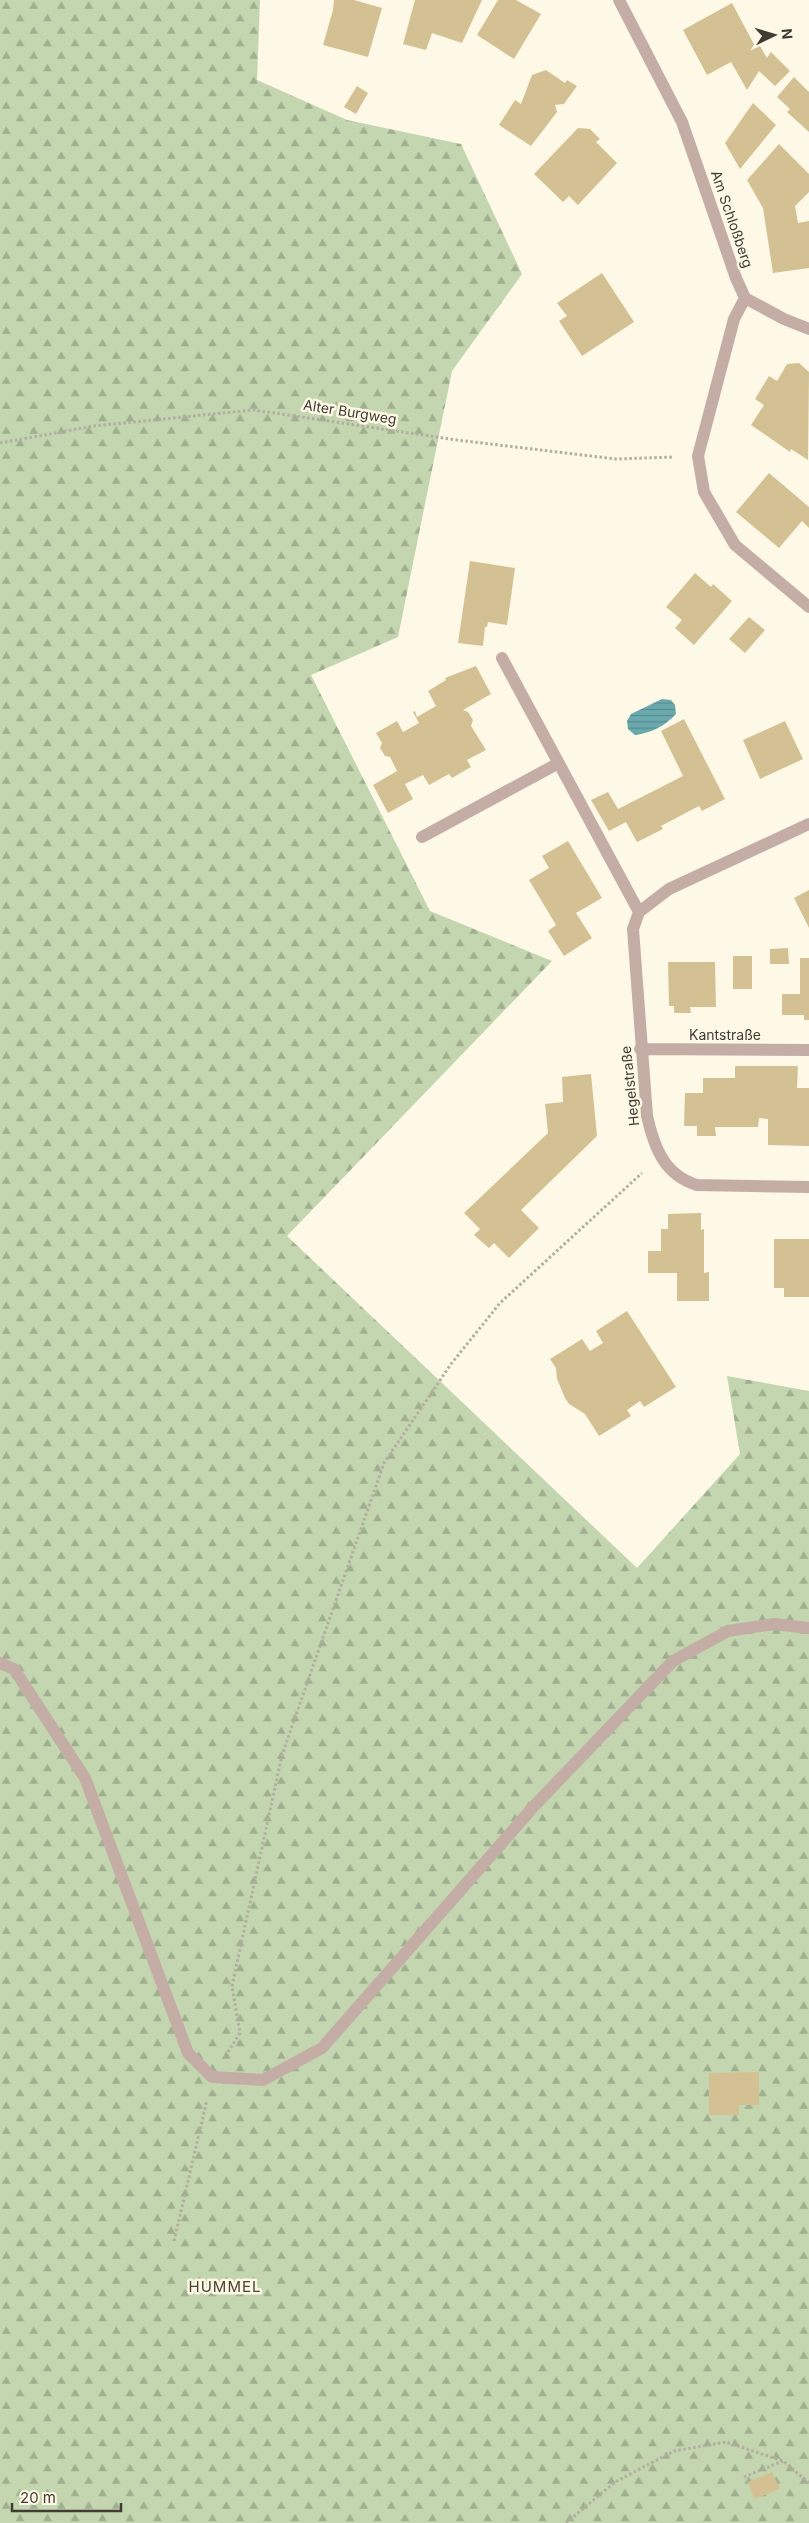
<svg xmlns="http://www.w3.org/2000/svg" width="809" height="2523" viewBox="0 0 809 2523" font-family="Inter,sans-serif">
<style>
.forest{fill:url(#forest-firs)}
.water{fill:url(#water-rules)}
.building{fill:#d3c193}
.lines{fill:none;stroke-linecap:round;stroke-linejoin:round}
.path{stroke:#b3aea0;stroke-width:3;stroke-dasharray:2.5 2.5;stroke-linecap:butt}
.minor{stroke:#c4ada5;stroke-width:12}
.labels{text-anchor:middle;stroke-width:5;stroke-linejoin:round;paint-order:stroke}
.street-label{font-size:14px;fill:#403c34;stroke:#fef8e6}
.neighbourhood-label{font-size:15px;letter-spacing:1px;fill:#4a4331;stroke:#fef8e6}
</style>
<defs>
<pattern id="forest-firs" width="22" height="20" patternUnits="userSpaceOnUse" patternTransform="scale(1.25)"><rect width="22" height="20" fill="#c3d6af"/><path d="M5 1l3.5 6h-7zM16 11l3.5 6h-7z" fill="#a0af8f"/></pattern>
<pattern id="water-rules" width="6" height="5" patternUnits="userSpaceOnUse" patternTransform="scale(1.25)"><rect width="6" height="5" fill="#6aa9ad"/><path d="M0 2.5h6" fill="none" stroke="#598b8e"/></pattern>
</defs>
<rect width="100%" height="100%" fill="#fef8e6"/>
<path class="forest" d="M0,0H260L257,80L347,120L461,144L522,274L452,371L398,637L311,675L430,911L552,961L287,1236L637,1568L740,1454L727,1376L809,1391V2523H0Z"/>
<path class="water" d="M662,699L671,700L675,705L676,714C665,726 651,733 635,735L628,729L627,721L631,714Z"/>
<path class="building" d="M334,0H354L382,8L368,57L323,45L333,10Z
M415,0H482L462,43L432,33L426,50L403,44Z
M498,0H516L541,14L514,59L477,35Z
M732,3L756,48L760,46L767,58L771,52L790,71L775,86L759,71L747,90L731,62L707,75L683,30Z
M546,70L565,83L567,80L577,86L564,104L555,105L557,112L531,146L499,125L515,100L521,104L532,75Z
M794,77L809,92V132L787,112L790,109L777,97Z
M357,86L368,93L356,114L344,107Z
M753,103L776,125L740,169L725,143Z
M578,128L590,129L600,139L596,142L617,163L578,205L569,196L563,202L534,174Z
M779,144L809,174V192L795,206L798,223L809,221V268L773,273L763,208L747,180Z
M602,273L634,322L582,356L559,321L567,316L557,303Z
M799,363L809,372L808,460L791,449L790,452L751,425L764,405L755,399L769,376L777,381L787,364Z
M769,473L809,507V528L802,521L779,548L736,512Z
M470,561L515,568L507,625L488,622L487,627H485L483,646L458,643Z
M695,573L711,587L713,584L732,601L694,645L675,628L682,620L666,607Z
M749,617L765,630L745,653L729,639Z
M476,666L491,694L463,710L468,712L473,720L471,726L486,750L467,760L471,767L452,778L449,774L429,785L423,775L405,784L413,799L388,813L373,785L397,771L390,757L385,756L380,748L382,743L376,733L397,721L403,732L419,723L413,712L415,711L417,717L436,706L428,691L446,680L445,678Z
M684,719L725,799L702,811L699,806L661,826L663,829L637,842L626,822L609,831L591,800L608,792L618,809L683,776L661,731Z
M785,721L803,759L760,779L743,740Z
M568,841L602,898L576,913L592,938L564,956L548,931L556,925L529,880L549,868L542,856Z
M809,890V928L794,898Z
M788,948L789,964H770V949Z
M733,956H752V989H733Z
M800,958H809V1020H804V1015H782V994H800Z
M668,962H715L716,1007H690L691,1013H674V1006H669Z
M735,1066H798L797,1088H809V1146L768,1145V1119L759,1118L758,1127H715L716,1136H697V1126H684L685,1093H703V1078H735Z
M591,1074L597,1136L521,1210L539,1228L509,1258L494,1243L489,1248L474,1235L480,1229L464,1213L548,1133L545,1104L563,1102L562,1077Z
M701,1213V1230L704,1229V1273L709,1272V1301H677V1273H648V1251H661V1229H668V1214Z
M774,1239H809V1297H784V1288H774Z
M627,1311L676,1387L644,1407L640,1401L627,1410L631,1416L599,1436L585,1414L569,1404L565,1398L557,1379L556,1368L550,1359L582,1339L590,1351L603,1343L596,1331Z
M759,2072V2105H739V2115H709V2073Z
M772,2472L780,2489L754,2499L748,2482Z"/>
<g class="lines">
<path class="path" d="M0,443L94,426L254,410L457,440L616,459L674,457
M228,2052L240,2033L232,1986L282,1755L384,1463L451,1364L500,1303L642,1173
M174,2241L207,2100
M744,2477L783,2461
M566,2523L615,2482L674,2451L726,2442L783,2461L809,2483"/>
<path class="minor" d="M619,0L682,122L736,278L745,298
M745,298L734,319L698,456L704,492L735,545L809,607
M745,298L784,319L809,329
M502,658L639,912
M809,824L669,889L639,912L633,929L647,1116C654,1147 664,1175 697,1185L809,1187
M422,837L557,764
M640,1049L809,1050
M0,1663L14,1669L85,1778L188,2053L212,2077L263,2080L322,2048L536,1804L673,1661L728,1631L774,1624L809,1628"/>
</g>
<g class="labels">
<g class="street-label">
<text transform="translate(732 219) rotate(71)" y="5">Am Schloßberg</text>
<text transform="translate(350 412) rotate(9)" y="5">Alter Burgweg</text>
<text x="725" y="1040">Kantstraße</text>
<text transform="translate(630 1086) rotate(-96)" y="5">Hegelstraße</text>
</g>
<g class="neighbourhood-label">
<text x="225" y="2292">HUMMEL</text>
</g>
</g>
<g transform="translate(774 35) rotate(85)" stroke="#fef8e6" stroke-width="4" paint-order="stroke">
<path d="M0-4L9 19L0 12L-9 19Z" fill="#403c34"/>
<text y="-8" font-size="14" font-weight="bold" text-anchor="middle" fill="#403c34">N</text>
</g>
<path d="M12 2503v8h109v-8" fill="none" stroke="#403c34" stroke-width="2.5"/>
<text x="20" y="2503" font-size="15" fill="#403c34" stroke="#fef8e6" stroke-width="4" paint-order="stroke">20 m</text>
</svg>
